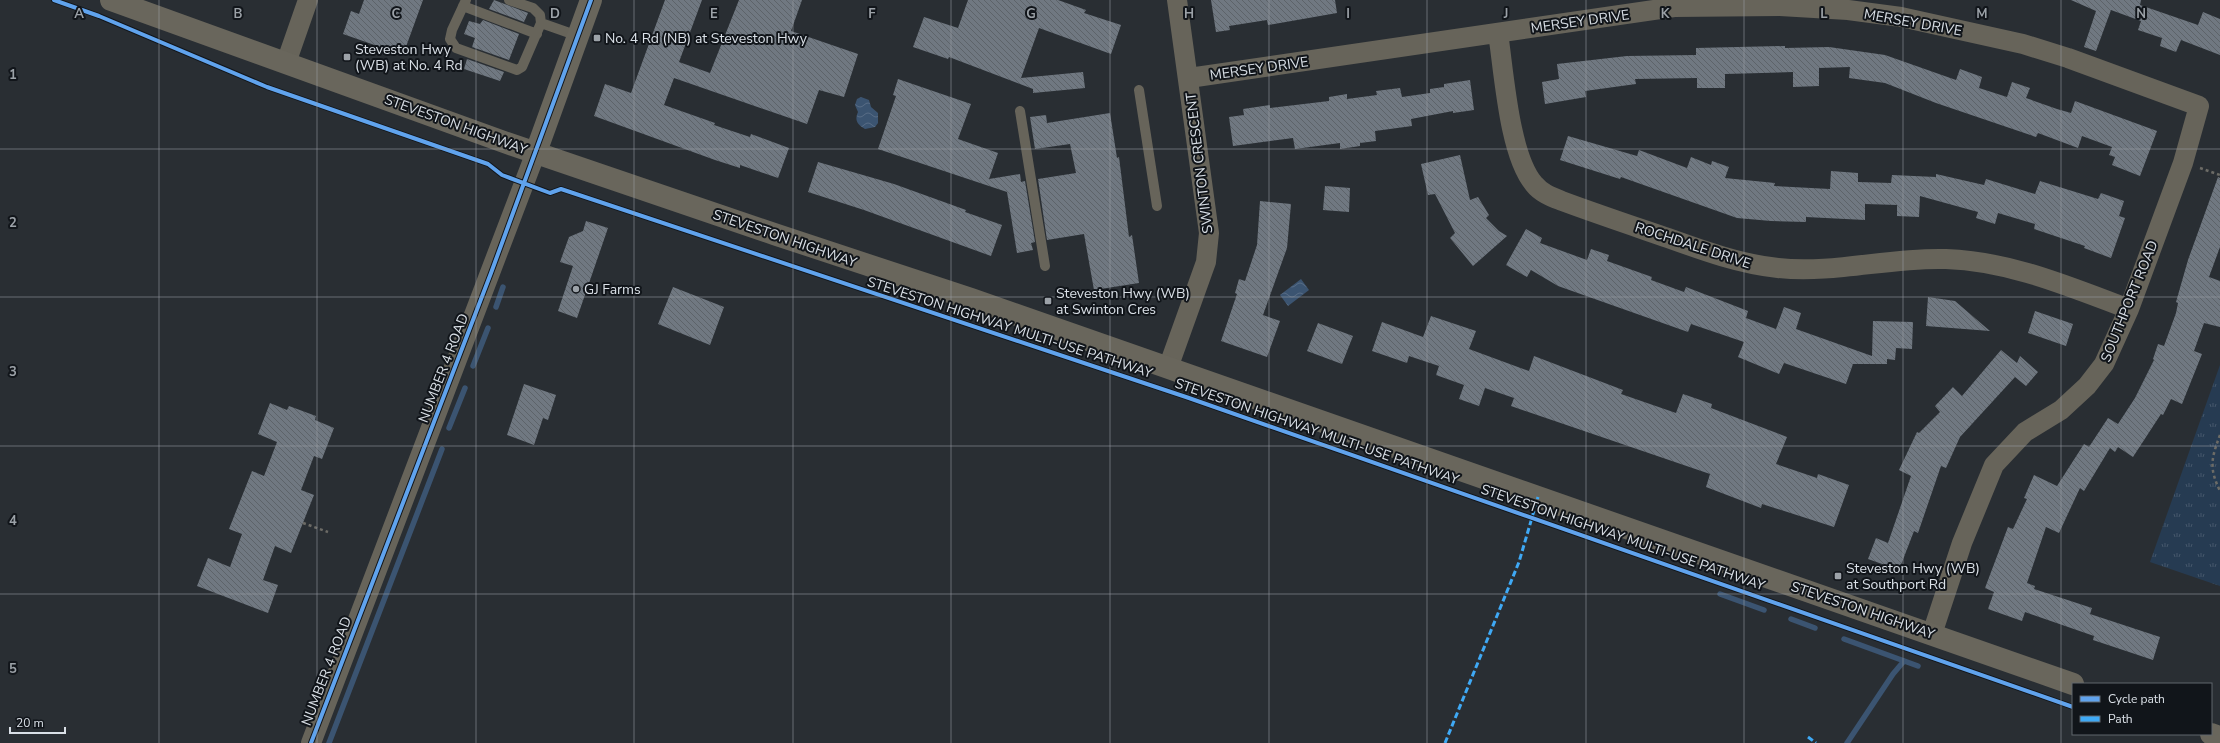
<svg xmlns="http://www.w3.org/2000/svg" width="2220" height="743" viewBox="0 0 2220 743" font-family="'Nunito Sans',sans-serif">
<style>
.park{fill:url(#park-tufts)}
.water{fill:url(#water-waves)}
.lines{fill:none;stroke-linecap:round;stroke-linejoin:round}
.stream{stroke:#3b5471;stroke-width:5.5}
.building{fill:url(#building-back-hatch)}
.path{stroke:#6c6b66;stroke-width:2.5;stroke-dasharray:3 3;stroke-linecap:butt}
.lane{stroke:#67645a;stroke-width:10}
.street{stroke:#67645a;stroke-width:20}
.secondary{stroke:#69665c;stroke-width:22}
.quiet{stroke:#3fa9f5;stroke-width:3;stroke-dasharray:6 3;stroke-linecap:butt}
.cycleway-casing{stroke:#11151a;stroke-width:6}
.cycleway{stroke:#60a3ed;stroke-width:4}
.grid{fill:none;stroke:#9ca2a8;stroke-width:1;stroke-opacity:0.55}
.poi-dot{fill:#9ca2a8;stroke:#11151a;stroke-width:1.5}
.labels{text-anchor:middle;stroke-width:4;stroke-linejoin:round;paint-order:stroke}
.street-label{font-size:14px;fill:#dae0e7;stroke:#11151a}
.poi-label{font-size:14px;fill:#dae0e7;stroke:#11151a;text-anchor:start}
.grid-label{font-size:13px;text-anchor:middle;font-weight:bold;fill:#9ca2a8;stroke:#11151a;stroke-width:4;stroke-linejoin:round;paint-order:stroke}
</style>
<defs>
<pattern id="park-tufts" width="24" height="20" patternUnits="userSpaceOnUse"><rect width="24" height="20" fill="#263b52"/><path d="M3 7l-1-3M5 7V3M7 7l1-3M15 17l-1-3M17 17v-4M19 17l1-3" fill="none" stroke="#45576b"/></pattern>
<pattern id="water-waves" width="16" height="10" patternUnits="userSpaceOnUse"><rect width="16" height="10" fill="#3b5471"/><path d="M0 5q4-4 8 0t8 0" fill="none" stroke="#576c85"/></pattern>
<pattern id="building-back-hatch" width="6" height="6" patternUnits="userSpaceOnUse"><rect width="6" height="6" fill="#707881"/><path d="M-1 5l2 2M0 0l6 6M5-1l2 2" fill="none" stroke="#5d6369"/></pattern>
</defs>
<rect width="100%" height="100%" fill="#292e33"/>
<path class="park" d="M2220,365V586L2150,562Z"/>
<path class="water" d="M861,97L869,100L871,107L878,113V123L875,127L865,129C858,125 854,121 858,112L855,105L857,99Z
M1301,279L1309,290L1288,306L1280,295Z"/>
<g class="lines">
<path class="stream" d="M496,307L503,287
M473,366L488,328
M449,428L465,388
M1720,594L1764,610
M1791,619L1815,628
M1844,639L1918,666
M329,743L442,449
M1847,743L1893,674L1904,661"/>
</g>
<path class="building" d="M364,0H423L403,55L343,34L351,11L359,14Z
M494,0L528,13L524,22L489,9Z
M665,0H702L679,62L710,73L739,0H802L791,31L858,54L844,97L819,90L807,124L674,78L664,105L715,123L714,125L750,137L751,134L789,148L778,178L740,165V168L715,160L594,116L605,84L631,93Z
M968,0H1058L1086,10L1084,13L1121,25L1111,54L1039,28L1021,78L1083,72L1085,88L1033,93V89L949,57L948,59L913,47L924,17L958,28Z
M1211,0H1335L1337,13L1268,25L1267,20L1229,26L1230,30L1216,32Z
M2071,0H2141L2140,5L2198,25L2203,12L2220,19V55L2181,40L2176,52L2160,46L2162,38L2138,30L2141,21L2111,10L2096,51L2084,47L2096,11Z
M483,20L519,34L509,60L472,47L475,38L464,34L469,21L480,24Z
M1785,46V48L1829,47L1885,55L1956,80L1960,69L1982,77L1979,88L2007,97L2012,82L2030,88L2026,98L2057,109L2071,113L2075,101L2157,131L2140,176L2112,165L2115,157L2109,155L2112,147L2082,136L2078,148L2038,133L2036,137L1936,103L1885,83L1849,78L1850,67L1819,68V86L1793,87V72L1725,74V88H1697V78L1635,79L1636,84L1585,91L1586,97L1545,104L1542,82L1559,79L1557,64L1627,56L1696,55V48Z
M467,59L504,72L500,81L464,69Z
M898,79L971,104L958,139L998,153L989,179L1020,174L1021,182L1025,181L1035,242L1031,243L1033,250L1017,253L1007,192L878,149L896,96L893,95Z
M1470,80L1474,110L1453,113V111L1411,119L1412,126L1375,131L1376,141L1360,143V146L1340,149V143L1295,149L1293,138L1233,146L1229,117L1244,115L1243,109L1270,105V108L1329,101V97L1347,94V99L1377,95L1376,91L1400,88L1402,97L1430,93V89L1444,87V84Z
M1110,113L1117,158L1119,157L1129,237L1132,235L1139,283L1094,290L1084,234L1047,240L1038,179L1076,173L1070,144L1035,149L1030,117L1046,115L1047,123Z
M1568,136L1637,156L1639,150L1687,168L1691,157L1711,165L1712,161L1729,167L1725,178L1775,183L1774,186L1830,189L1831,171L1858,173V182L1891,183L1892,175L1936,177V174L1984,185L1986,179L2035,194L2040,181L2098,199L2101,193L2124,201L2119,216L2125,218L2111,258L2084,248L2085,246L2034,229L2035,224L1998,213L1995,224L1976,218L1978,212L1920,196L1919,217L1897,216V205L1865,204V220L1806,217V222L1771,221L1737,218L1621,177L1620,179L1560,160Z
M1460,155L1470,200L1478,197L1489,215L1486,218L1499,231L1507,236L1473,266L1450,238L1455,233L1435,194L1428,195L1421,164Z
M818,162L894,184L966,210L965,212L1002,225L991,256L864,210L808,192Z
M2218,177L2220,178V247L2209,277L2220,281V327L2204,323L2194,351L2202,354L2182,404L2171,399L2163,415L2161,414L2133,457L2118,447L2115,452L2110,448L2084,491L2080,488L2059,533L2046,527L2027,583L2035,586L2034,589L2092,608L2090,614L2160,637L2153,660L2093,640L2094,636L2025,612L2022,621L1988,609L1994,592L1985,588L2008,527L2013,529L2027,499L2024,498L2034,475L2057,486L2084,444L2089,447L2108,418L2118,424L2135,398L2154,360L2153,359L2158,344L2164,346L2176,313L2178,303L2176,302L2188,260Z
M1325,186L1350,188L1349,212L1323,210Z
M1260,201L1291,204L1287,248L1263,315L1280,321L1267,357L1221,341L1237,294L1235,293L1239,279L1245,281L1257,245Z
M586,221L608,228L577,318L558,311L573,266L560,262L569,237L583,231Z
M1526,229L1542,238L1540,243L1587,260L1591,249L1609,255L1607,261L1652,277L1651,280L1684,292L1686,287L1748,311L1746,318L1776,329L1784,307L1801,313L1796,329L1872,356L1873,321L1913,322L1912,349L1896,348L1895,360L1887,359V364H1853L1846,384L1784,363L1779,374L1738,357L1744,342L1691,324L1688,332L1558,286L1531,270L1527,277L1506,265Z
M673,287L724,307L710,345L658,324Z
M1928,297L1955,301L1990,331L1926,326Z
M2035,311L2073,324L2066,346L2028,333Z
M1431,316L1476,331L1469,349L1529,371L1534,356L1623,390L1621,394L1676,413L1683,394L1712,404L1711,408L1787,437L1776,464L1817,478L1818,474L1849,485L1834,527L1762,504L1761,508L1706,487L1710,474L1511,406L1514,398L1485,388L1479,406L1459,399L1464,385L1436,375L1439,366L1409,356L1407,363L1372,351L1382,322L1423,337Z
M1318,323L1353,336L1342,364L1307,351Z
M2001,350L2017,363L2020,356L2038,372L2026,386L2015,377L1960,437L1946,468L1941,466L1918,533L1914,531L1899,570L1868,559L1876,538L1888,543L1911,476L1899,470L1917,432L1919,433L1940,412L1935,406L1953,387L1962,396Z
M524,384L556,395L548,420L543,418L534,445L507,435Z
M270,403L287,410L289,406L316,416L315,420L334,428L322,459L314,456L301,490L314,495L291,553L275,546L263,580L278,585L268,613L197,586L208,558L230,567L242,534L229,529L252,471L264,476L277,442L258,434Z"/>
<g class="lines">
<path class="path" d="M2200,168L2220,175
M2220,435C2211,459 2209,468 2220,491
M303,523L328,532"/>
<path class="lane" d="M466,0L452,30L450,39L456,48L517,70L522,67L541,23L540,15L533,8L509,0
M463,6L537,34
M541,23L578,36
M1139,90L1157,206
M1020,111L1045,266"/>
<path class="street" d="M1498,33C1504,72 1509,155 1534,184C1541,193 1552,197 1562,201C1597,214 1633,226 1668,238C1704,251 1740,264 1778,268C1834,274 1890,257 1946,259C2010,261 2070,287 2129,309
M286,63L308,0
M1189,78L1674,7L1780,6L1848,10L1901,17L2023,44L2068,58L2199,106L2183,163L2129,309L2104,364L2087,386L2061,410L2025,432L1994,465L1962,543L1932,634
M1168,368L1206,262L1209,233L1177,0
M311,743L536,152"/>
<path class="secondary" d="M111,0L504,142L777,235L971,299L2073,684
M536,152L591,0
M2211,734L2220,737"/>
<path class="quiet" d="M1808,737L1816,743
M1445,743L1519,562L1538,497"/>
<g class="cycleway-casing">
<path id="cycleway" d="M54,0L99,16L267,87L488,164L502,175L550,193L561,189L1186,397L2073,707
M311,743L491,273L591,0"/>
</g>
<use href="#cycleway" class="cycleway"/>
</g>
<path class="grid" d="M159,0V743M317,0V743M476,0V743M634,0V743M793,0V743M951,0V743M1110,0V743M1269,0V743M1427,0V743M1586,0V743M1744,0V743M1903,0V743M2061,0V743M0,149H2220M0,297H2220M0,446H2220M0,594H2220"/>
<g class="poi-dot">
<rect x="593" y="34" width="8" height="8" rx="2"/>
<rect x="343" y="53" width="8" height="8" rx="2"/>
<circle cx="576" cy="289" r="4"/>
<rect x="1044" y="297" width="8" height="8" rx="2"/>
<rect x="1834" y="572" width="8" height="8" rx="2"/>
</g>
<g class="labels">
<g class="street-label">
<text transform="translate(1580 21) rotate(-8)" y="5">MERSEY DRIVE</text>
<text transform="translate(1913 22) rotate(10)" y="5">MERSEY DRIVE</text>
<text transform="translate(1259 68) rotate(-8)" y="5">MERSEY DRIVE</text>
<text transform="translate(456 124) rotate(20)" y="5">STEVESTON HIGHWAY</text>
<text transform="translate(1199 163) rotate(-97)" y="5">SWINTON CRESCENT</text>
<text transform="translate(785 238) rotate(19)" y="5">STEVESTON HIGHWAY</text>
<text transform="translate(1693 245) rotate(18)" y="5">ROCHDALE DRIVE</text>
<text transform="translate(2129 301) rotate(-68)" y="5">SOUTHPORT ROAD</text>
<text transform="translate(1010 327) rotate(18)" y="5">STEVESTON HIGHWAY MULTI-USE PATHWAY</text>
<text transform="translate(443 368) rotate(-69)" y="5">NUMBER 4 ROAD</text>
<text transform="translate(1317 431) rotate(19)" y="5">STEVESTON HIGHWAY MULTI-USE PATHWAY</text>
<text transform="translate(1623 537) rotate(19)" y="5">STEVESTON HIGHWAY MULTI-USE PATHWAY</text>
<text transform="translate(1863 610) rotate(19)" y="5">STEVESTON HIGHWAY</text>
<text transform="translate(326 671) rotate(-69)" y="5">NUMBER 4 ROAD</text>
</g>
<g class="poi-label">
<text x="605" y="43">No. 4 Rd (NB) at Steveston Hwy</text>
<text x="355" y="54">Steveston Hwy<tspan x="355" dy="16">(WB) at No. 4 Rd</tspan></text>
<text x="584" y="294">GJ Farms</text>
<text x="1056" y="298">Steveston Hwy (WB)<tspan x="1056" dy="16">at Swinton Cres</tspan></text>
<text x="1846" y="573">Steveston Hwy (WB)<tspan x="1846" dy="16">at Southport Rd</tspan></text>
</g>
</g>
<g class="grid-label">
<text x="79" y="18">A</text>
<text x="238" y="18">B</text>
<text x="396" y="18">C</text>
<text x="555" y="18">D</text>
<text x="714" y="18">E</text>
<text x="872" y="18">F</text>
<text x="1031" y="18">G</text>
<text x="1189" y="18">H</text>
<text x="1348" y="18">I</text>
<text x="1506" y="18">J</text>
<text x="1665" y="18">K</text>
<text x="1824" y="18">L</text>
<text x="1982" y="18">M</text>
<text x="2141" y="18">N</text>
<text x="13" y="79">1</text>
<text x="13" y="227">2</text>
<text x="13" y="376">3</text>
<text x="13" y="525">4</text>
<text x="13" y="673">5</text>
</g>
<rect x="2072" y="683" width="140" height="52" fill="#11151a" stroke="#61666c"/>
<rect x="2080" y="696" width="20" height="6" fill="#60a3ed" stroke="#61666c"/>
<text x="2108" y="703" font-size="12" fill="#dae0e7">Cycle path</text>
<rect x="2080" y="716" width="20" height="6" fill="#3fa9f5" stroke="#61666c"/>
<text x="2108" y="723" font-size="12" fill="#dae0e7">Path</text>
<path d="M10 727v6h55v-6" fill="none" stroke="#dae0e7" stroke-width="2"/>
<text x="16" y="727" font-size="12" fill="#dae0e7" stroke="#11151a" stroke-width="3" paint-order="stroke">20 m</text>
</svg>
